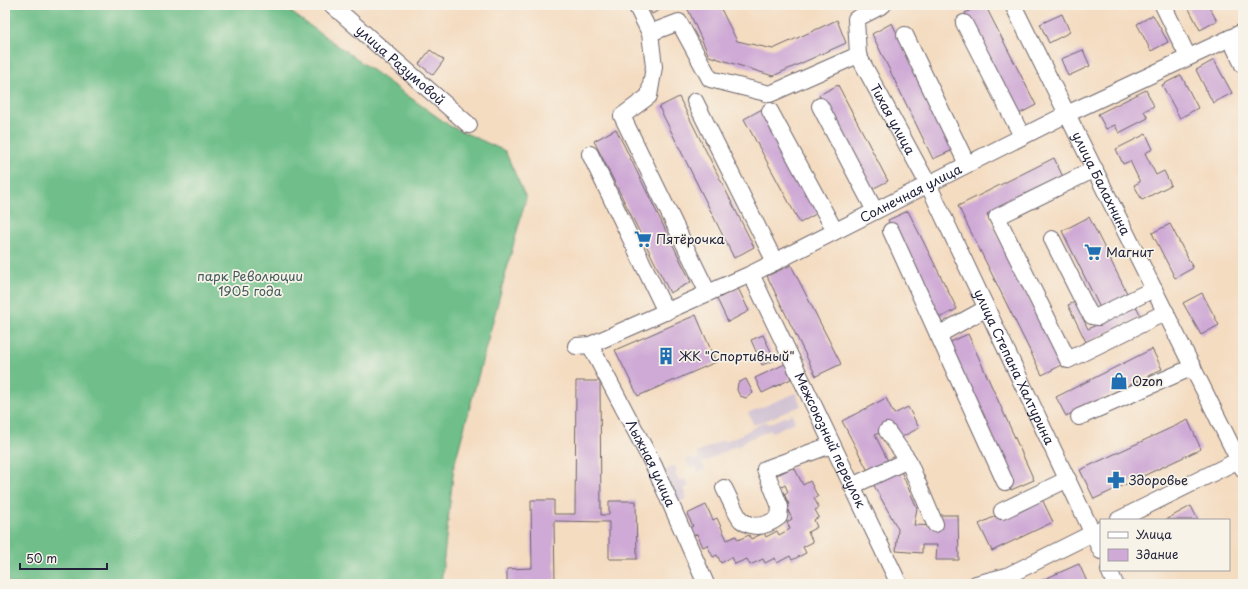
<svg xmlns="http://www.w3.org/2000/svg" width="1248" height="589" viewBox="0 0 1248 589" font-family="'Playpen Sans',sans-serif">
<style>
.industrial{fill:#cebed1}
.forest{fill:#6fbf8a;stroke:#487062}
.building{fill:#cfaad6}
.lines{fill:none;stroke-linecap:round;stroke-linejoin:round}
.minor-casing{stroke:#6c636a;stroke-width:18}
.minor{stroke:#fff;stroke-width:16}
.labels{text-anchor:middle;stroke-width:3.5;stroke-linejoin:round;paint-order:stroke}
.street-label{font-size:13px;fill:#22223b;stroke:#f7f3e8}
.poi-label{font-size:13px;fill:#22223b;stroke:#f7f3e8;text-anchor:start}
.park-label{font-size:13px;fill:#415b5b;stroke:#f7f3e8}
</style>
<rect width="100%" height="100%" fill="#f7f3e8"/>
<filter id="ink" filterUnits="userSpaceOnUse"><feTurbulence type="fractalNoise" baseFrequency=".025" numOctaves="2"/><feDisplacementMap in="SourceGraphic" scale="8" xChannelSelector="R" yChannelSelector="G"/><feConvolveMatrix kernelMatrix="1 2 1 2 8 2 1 2 1" color-interpolation-filters="sRGB"/></filter>
<filter id="wash" filterUnits="userSpaceOnUse"><feTurbulence type="fractalNoise" baseFrequency=".012" numOctaves="4" result="noise"/><feDisplacementMap in="SourceGraphic" scale="16" xChannelSelector="R" yChannelSelector="G"/><feGaussianBlur stdDeviation="0.9" result="paint"/><feColorMatrix in="noise" values="0 0 0 0 0 0 0 0 0 0 0 0 0 0 0 0 0 1.4 0 .05"/><feComposite in="paint" operator="in"/></filter>
<g filter="url(#wash)">
<rect width="100%" height="100%" fill="#f4dcc1"/>
<path class="industrial" d="M796,393L801,406L754,425L748,413Z
M792,414L795,422L772,432L771,430L744,441V443L737,447L736,446L702,463L705,469L699,472L696,467L691,469L686,460L691,457L694,460L699,457L697,453L723,440L725,442L732,438L733,439L766,421L768,424Z
M675,466L677,472L675,473L679,481L684,478L689,486L683,489L687,498L678,503L666,478L668,476L665,470Z"/>
<path class="forest" d="M5,5H283L288,10L450,126L505,151L526,198L454,466L441,584H5Z"/>
<g id="blocks">
<path class="building" d="M647,5H669L652,14Z
M686,5H719L737,41L773,49L837,20L846,43L773,76L709,56Z
M981,5H985L1036,105L1017,115L965,13Z
M1192,5H1208L1217,21L1200,30L1188,7Z
M1062,14L1070,32L1049,43L1040,24Z
M1153,15L1168,42L1151,51L1137,24Z
M892,23L953,150L933,159L872,34Z
M430,50L444,60L433,75L419,64Z
M1083,50L1090,66L1068,76L1061,59Z
M1214,60L1232,93L1213,103L1196,70Z
M1181,75L1198,108L1180,118L1162,85Z
M838,85L888,181L868,191L819,95Z
M1146,90L1154,106L1144,111L1148,118L1119,133L1115,125L1106,129L1098,114Z
M679,97L754,247L734,258L659,107Z
M764,108L821,211L800,223L744,119Z
M616,129L691,282L670,293L594,141Z
M1146,134L1153,149L1145,153L1156,175L1164,171L1171,185L1142,200L1134,185L1140,182L1130,161L1123,164L1116,149Z
M1054,158L1063,177L987,214L1062,365L1042,375L958,206Z
M908,211L957,309L937,319L888,220Z
M1089,217L1128,295L1100,308L1062,231Z
M1170,224L1193,268L1175,278L1152,233Z
M791,265L841,364L816,376L767,276Z
M738,288L749,311L728,322L717,299Z
M1202,293L1219,325L1201,335L1183,303Z
M1075,302L1088,329L1136,306L1141,316L1086,342L1068,305Z
M696,315L716,362L638,396L615,350Z
M968,334L1034,480L1011,490L946,344Z
M763,335L775,360L762,365L751,340Z
M1152,349L1162,369L1066,416L1056,397Z
M785,364L791,379L762,393L755,378Z
M746,379L753,393L746,398L740,396L737,390L738,383Z
M576,381H600L601,515H609V501H636L637,559H609V522L554,521L555,584H507V569L532,568L531,500H554V514H575Z
M886,398L894,414L908,407L919,428L896,440L889,428L875,435L888,461L868,471L842,421Z
M1188,420L1201,449L1094,499L1080,470Z
M794,467L803,485L810,481L818,497L814,498L819,508L815,510L819,517L814,520L817,527L808,532L813,542L803,547L806,553L792,560L790,556L777,563L775,558L765,563L763,559L750,565L747,559L735,564L732,557L721,563L717,555L713,557L707,545L703,547L697,534L692,536L688,529L693,526L687,514L706,505L713,520L717,518L727,540L736,536L738,540L749,535L751,539L764,533L766,537L777,531L779,535L790,529L787,522L792,519L786,506L789,504L784,494L788,492L785,485L780,488L775,476Z
M900,469L917,508L914,525L936,526L938,515H958L959,560H936L937,545H922V553L896,551L898,529L872,482Z
M1040,495L1053,522L992,551L979,524Z
M1191,506L1198,520H1165Z
M1079,564L1088,584H1033Z"/>
</g>
</g>
<g filter="url(#ink)">
<use href="#blocks" fill-opacity="0" stroke="#6c636a" stroke-width="1"/>
<g class="lines">
<g class="minor-casing">
<g id="minor">
<path id="s1" d="M332,5L469,125"/>
<path d="M636,5L650,33L679,22L710,79L770,94L858,55L856,19L883,5"/>
<path id="s2" d="M1013,5L1243,469"/>
<path d="M1163,5L1188,57"/>
<path d="M964,23L1022,136"/>
<path d="M650,33L654,67L649,96L622,116L708,293"/>
<path d="M905,35L967,164"/>
<path d="M1230,38L1243,65"/>
<path id="s3" d="M858,55L928,184L1101,551"/>
<path d="M695,101L775,262"/>
<path d="M820,106L875,211"/>
<path d="M770,111L835,231"/>
<path d="M590,154L666,312"/>
<path d="M1095,169L997,217L1068,360L1166,312"/>
<path d="M891,231L1005,482"/>
<path d="M1052,239L1088,311L1092,316L1098,317L1101,315L1154,289"/>
<path id="s4" d="M751,274L899,584"/>
<path d="M938,335L987,308"/>
<path id="s5" d="M590,345L654,466L706,584"/>
<path id="s6" d="M576,346L590,345L751,274L1067,114L1243,32"/>
<path d="M1079,417L1193,367"/>
<path d="M887,431L908,460L935,524"/>
<path d="M852,486L908,460"/>
<path d="M724,488C728,495 736,515 741,520C754,530 767,526 779,517L780,507L765,469L831,445"/>
<path d="M1002,511L1068,479"/>
<path d="M1118,520L1243,458"/>
<path d="M1109,570L1115,584"/>
<path d="M976,584L1007,576L1101,529"/>
</g>
</g>
<use href="#minor" class="minor"/>
</g>
</g>
<defs>
<g id="supermarket-bare" transform="scale(1.38)"><path d="M-6-5.5h2.5l.6 2H6L4.5 2H-2.5L-4.4-4H-6ZM-1.5 3.2a1.3 1.3 0 1 0 .1 0ZM3 3.2a1.3 1.3 0 1 0 .1 0Z" fill="#1f6fb2" stroke="#f7f3e8" stroke-width="2.5" paint-order="stroke"/></g>
<g id="building-bare" transform="scale(1.38)"><path d="M-4-6H4V6H1V3H-1V6H-4ZM-2.5-4.3h1.7v1.8h-1.7ZM.8-4.3h1.7v1.8H.8ZM-2.5-1h1.7V.8h-1.7ZM.8-1h1.7V.8H.8Z" fill="#1f6fb2" stroke="#f7f3e8" stroke-width="2.5" paint-order="stroke"/></g>
<g id="shop-bare" transform="scale(1.38)"><path d="M-5-2.5h2.3a2.7 3.5 0 0 1 5.4 0H5L5.5 6h-11ZM-1.5-2.5h3a1.5 2.3 0 0 0-3 0Z" fill="#1f6fb2" stroke="#f7f3e8" stroke-width="2.5" paint-order="stroke"/></g>
<g id="pharmacy-bare" transform="scale(1.38)"><path d="M-2-6h4v4h4v4h-4v4h-4v-4h-4v-4h4Z" fill="#1f6fb2" stroke="#f7f3e8" stroke-width="2.5" paint-order="stroke"/></g>
</defs>
<g fill-rule="evenodd">
<use href="#supermarket-bare" x="643" y="239"/>
<use href="#supermarket-bare" x="1093" y="252"/>
<use href="#building-bare" x="666" y="356"/>
<use href="#shop-bare" x="1119" y="381"/>
<use href="#pharmacy-bare" x="1116" y="480"/>
</g>
<g class="labels">
<g class="street-label">
<text dy="5" stroke="none"><textPath href="#s1" startOffset="91">улица Разумовой</textPath></text>
<text dy="5" stroke="none"><textPath href="#s3" startOffset="73">Тихая улица</textPath></text>
<text dy="5" stroke="none"><textPath href="#s2" startOffset="199">улица Балахнина</textPath></text>
<text dy="5" stroke="none"><textPath href="#s6" startOffset="369">Солнечная улица</textPath></text>
<text dy="5" stroke="none"><textPath href="#s3" startOffset="349">улица Степана Халтурина</textPath></text>
<text dy="5" stroke="none"><textPath href="#s4" startOffset="184">Межсоюзный переулок</textPath></text>
<text dy="5" stroke="none"><textPath href="#s5" startOffset="133">Лыжная улица</textPath></text>
</g>
<g class="poi-label">
<text x="656" y="244">Пятёрочка</text>
<text x="1106" y="257">Магнит</text>
<text x="679" y="361">ЖК "Спортивный"</text>
<text x="1132" y="386">Ozon</text>
<text x="1129" y="485">Здоровье</text>
</g>
<g class="park-label">
<text x="250" y="281">парк Революции<tspan x="250" dy="15">1905 года</tspan></text>
</g>
</g>
<rect width="1248" height="589" fill="none" stroke="#f7f3e8" stroke-width="20"/>
<rect x="1100" y="519" width="130" height="52" fill="#f7f3e8" stroke="#a29fa3"/>
<rect x="1108" y="532" width="20" height="6" fill="#ffffff" stroke="#a29fa3"/>
<text x="1136" y="539" font-size="12" fill="#22223b">Улица</text>
<rect x="1108" y="549" width="20" height="12" fill="#cfaad6" stroke="#a29fa3"/>
<text x="1136" y="559" font-size="12" fill="#22223b">Здание</text>
<path d="M20 563v6h87v-6" fill="none" stroke="#22223b" stroke-width="2"/>
<text x="26" y="563" font-size="12" fill="#22223b" stroke="#f7f3e8" stroke-width="3" paint-order="stroke">50 m</text>
</svg>
